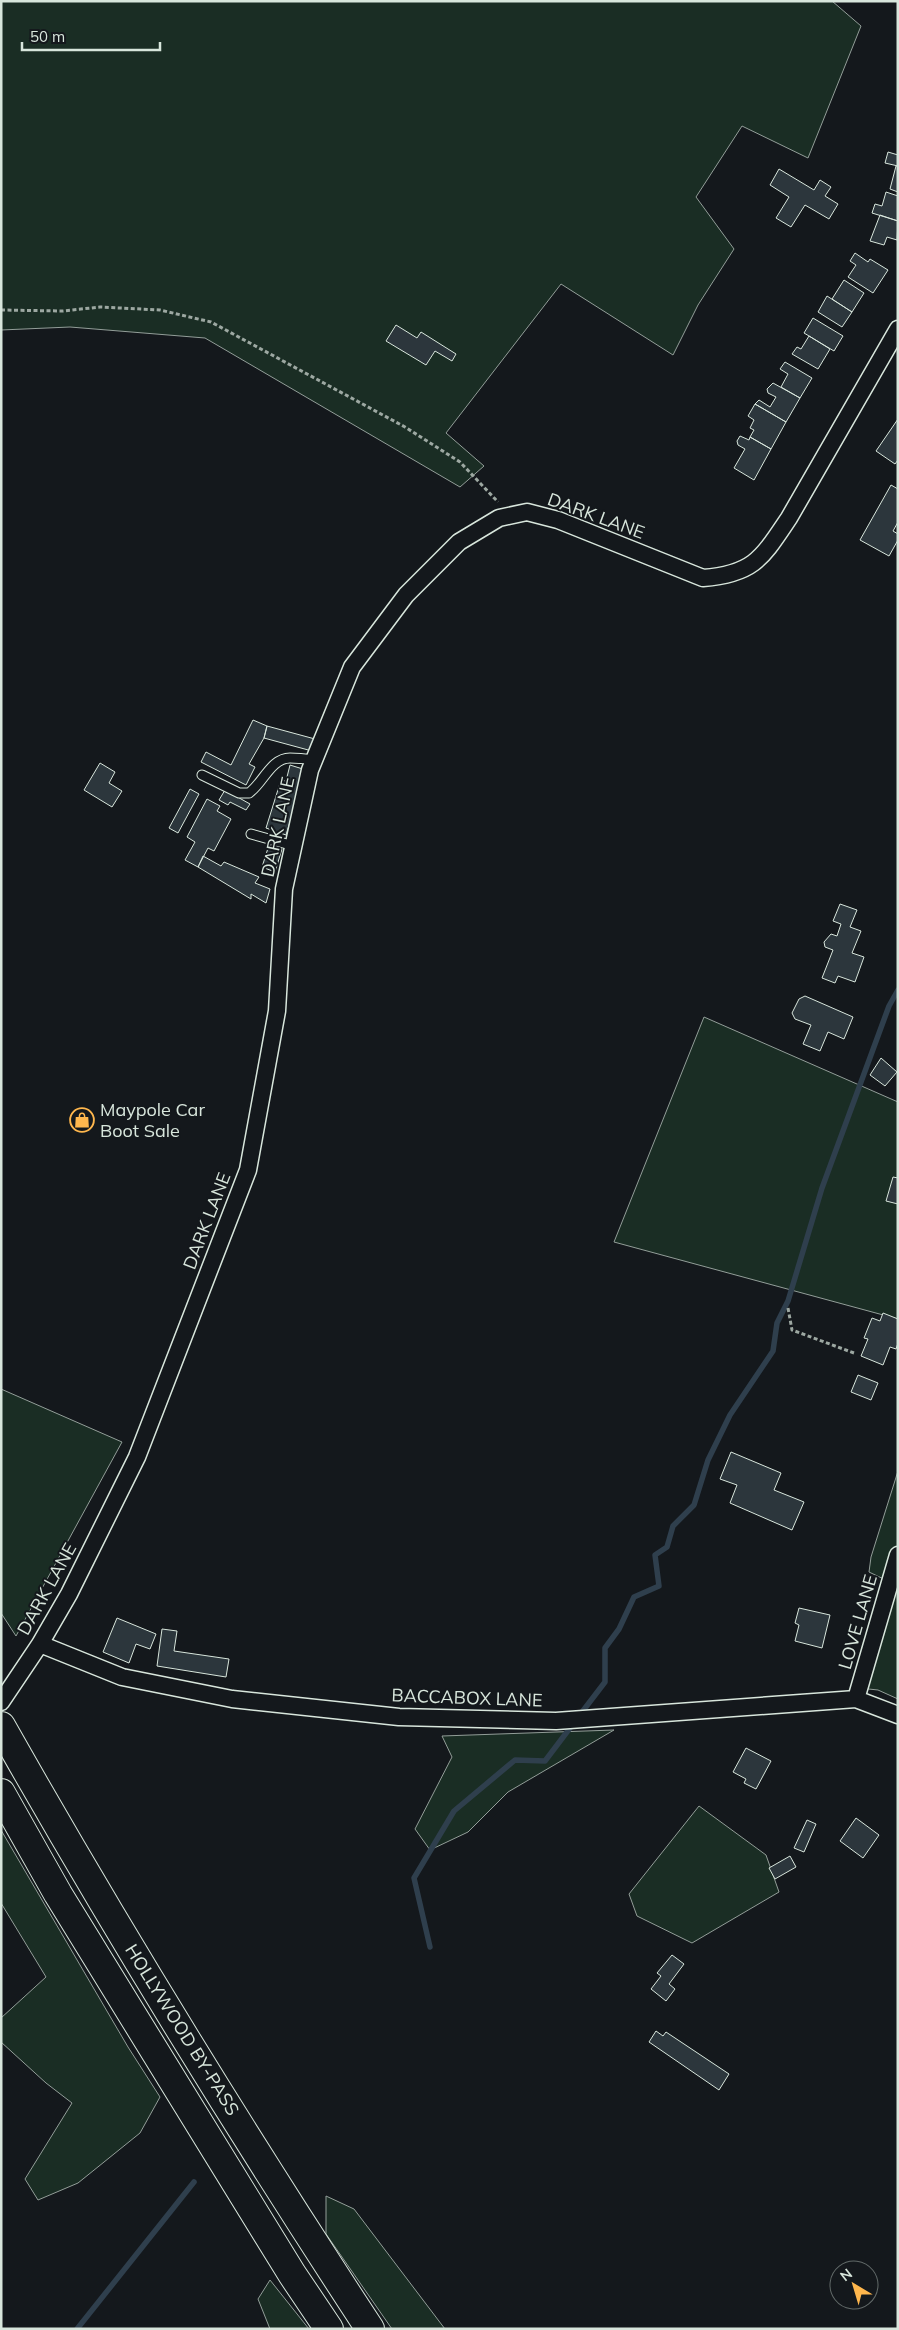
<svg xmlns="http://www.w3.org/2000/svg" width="899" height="2330" viewBox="0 0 899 2330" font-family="Mulish,sans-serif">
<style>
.green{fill:#1a2d24;stroke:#939e99}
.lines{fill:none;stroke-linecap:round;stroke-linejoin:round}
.stream{stroke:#2f3f4d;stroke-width:5.5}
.building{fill:#2c363c;stroke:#d8e6dc}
.lane-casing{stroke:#d8e6dc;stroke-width:11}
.street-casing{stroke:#d8e6dc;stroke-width:19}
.highway-casing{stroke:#d8e6dc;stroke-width:30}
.path{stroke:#9da8a2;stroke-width:3;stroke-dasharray:4 2.5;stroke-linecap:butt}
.lane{stroke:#14181c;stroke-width:9}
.street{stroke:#14181c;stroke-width:16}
.highway{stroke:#14181c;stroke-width:28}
.labels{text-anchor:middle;stroke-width:4;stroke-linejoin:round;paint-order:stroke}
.street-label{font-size:18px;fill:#d8e6dc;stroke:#14181c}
.poi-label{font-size:18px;fill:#d8e6dc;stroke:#14181c;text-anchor:start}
</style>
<rect width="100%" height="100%" fill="#14181c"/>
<path class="green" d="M1,1H832L861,26L808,158L742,126L696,197L734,249L698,305L673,355L561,284L446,433L484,466L460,487L205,338L70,327L1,330Z
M704,1017L898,1102V1319L614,1242Z
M1,1389L122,1442L16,1636L1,1613Z
M898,1471V1699L878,1690L859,1688L890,1582L869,1572L871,1557Z
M614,1730L508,1792L468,1832L430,1850L415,1829L452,1757L442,1736Z
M699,1806L766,1855L779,1892L692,1943L637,1916L629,1894Z
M1,1830L128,2047L160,2097L140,2133L78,2183L38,2200L25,2179L72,2103L46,2083L1,2042V2018L46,1977L1,1903Z
M326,2196L354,2209L445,2329H392L326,2234Z
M270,2280L309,2329H270L258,2299Z"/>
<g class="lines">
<path class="stream" d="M579,1716L605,1682V1648L619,1629L634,1597L659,1586L655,1555L667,1547L673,1526L694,1505L708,1460L730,1415L773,1351L777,1323L788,1301L822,1188L889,1006L898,990
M430,1947L414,1878L454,1811L515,1760L545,1761L573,1724
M77,2329L194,2182"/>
</g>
<path class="building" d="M888,152L898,155V166L885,163Z
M896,166H898V192L890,189Z
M779,169L814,190L820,180L831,187L825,196L838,204L829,219L805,205L791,227L776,218L789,197L770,185Z
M886,192L898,196V221L872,213L875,204L882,206Z
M880,215L898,221L897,240L887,237L884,245L870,241Z
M855,253L868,262L870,259L888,270L873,293L848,277L856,265L850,261Z
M844,280L864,293L852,312L832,299Z
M827,296L852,312L842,327L818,312Z
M813,318L843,336L834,351L804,333Z
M396,325L417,338L421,332L456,354L452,361L435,351L426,365L386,341Z
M809,336L830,349L818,369L792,354L797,347L801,349Z
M785,362L812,378L800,398L781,387L788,374L780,369Z
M773,383L800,398L786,422L755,404L759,400L770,407L776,397L768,393L767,389Z
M755,404L786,422L771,449L750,437L754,430L750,428L754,420L748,416Z
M898,419V460L895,464L876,451Z
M740,436L749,440L750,437L771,449L754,480L734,468L745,449L738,445L737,441Z
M891,485L898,489V522L893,531L898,534V540L889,556L860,540Z
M253,720L267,726L264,738L249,764L255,767L246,785L201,762L206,752L231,765Z
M267,726L315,739L312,751L264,738Z
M100,763L115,772L109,783L122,791L112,807L84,790Z
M290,765L306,770L286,835L266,828L281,780L286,781Z
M190,789L199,794L178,833L169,828Z
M225,790L250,804L246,810L230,802L228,805L219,800Z
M207,799L220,806L217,811L231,819L214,851L208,848L198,867L185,860L195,842L187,837Z
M269,845L282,849L275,872L262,867Z
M203,856L221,866L224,862L259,877L255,883L270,889L266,903L251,894V899L198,867Z
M840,904L857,910L850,927L861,931L852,953L864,957L855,982L838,976L835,983L822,978L833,950L825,947L824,942L831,934L837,936L841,924L833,921Z
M805,996L853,1017L844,1039L828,1032L820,1051L803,1044L811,1025L795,1019L792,1013L799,999Z
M881,1058L897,1072L885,1086L870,1075Z
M893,1177L898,1178V1204L886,1201Z
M883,1313L898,1319V1343L896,1349L890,1347L883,1365L861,1356L868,1339L864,1338L872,1318L880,1321Z
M858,1375L878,1383L871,1400L851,1392Z
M731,1452L781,1473L774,1490L804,1502L792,1530L730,1503L737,1485L720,1479Z
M799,1608L830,1615L822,1648L795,1641L799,1625L795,1623Z
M117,1618L156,1634L150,1649L136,1644L129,1663L103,1652Z
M162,1629L177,1631L174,1651L229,1659L226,1677L157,1666Z
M746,1748L771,1761L756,1789L744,1783L746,1779L733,1772Z
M856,1818L879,1835L863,1858L840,1841Z
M807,1820L816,1824L804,1852L794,1848Z
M790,1856L796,1867L775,1879L769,1868Z
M672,1955L684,1964L669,1984L675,1989L666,2001L651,1989L661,1976L657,1973Z
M656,2031L663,2036L666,2032L729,2074L719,2090L649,2042Z"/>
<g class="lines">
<g class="lane-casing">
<path id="lane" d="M202,775L239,793H249C263,783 271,758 290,758C298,758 307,759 315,760
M251,834L294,846"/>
</g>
<g class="street-casing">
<path id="street" d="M40,1644L122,1677L232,1699L399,1717L556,1721L856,1699L898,1715
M856,1699L898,1555
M1,1702L40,1644L69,1594L137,1457L248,1170L277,1011L284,889L310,770L352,667L406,595L459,542L499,518L527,512L558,520L703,578C754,574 762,558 789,518L898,329"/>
</g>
<g class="highway-casing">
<path id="highway" d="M1,1726C117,1931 241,2132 370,2329
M1,1793L58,1894L292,2274L329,2329"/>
</g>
<path class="path" d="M1,310L63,311L100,307L160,310L211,322L405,427L460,462L498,502
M788,1308L792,1330L854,1353"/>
<use href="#lane" class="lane"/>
<use href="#street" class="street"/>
<use href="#highway" class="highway"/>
</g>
<defs>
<g id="shop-ring" transform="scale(1.25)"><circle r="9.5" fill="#14181c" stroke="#ffb74d" stroke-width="1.5"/><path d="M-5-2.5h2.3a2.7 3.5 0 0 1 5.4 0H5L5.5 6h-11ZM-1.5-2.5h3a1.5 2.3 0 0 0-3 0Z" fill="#ffb74d"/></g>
</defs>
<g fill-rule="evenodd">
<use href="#shop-ring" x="82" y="1120"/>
</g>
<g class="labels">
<g class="street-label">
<text transform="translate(596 516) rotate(20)" y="6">DARK LANE</text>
<text transform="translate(278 827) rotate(-78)" y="6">DARK LANE</text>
<text transform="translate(207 1221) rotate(-69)" y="6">DARK LANE</text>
<text transform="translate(47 1589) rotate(-61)" y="6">DARK LANE</text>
<text transform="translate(858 1622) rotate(-74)" y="6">LOVE LANE</text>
<text transform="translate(467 1698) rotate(2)" y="6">BACCABOX LANE</text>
<text transform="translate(182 2030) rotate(58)" y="6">HOLLYWOOD BY-PASS</text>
</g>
<g class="poi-label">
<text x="100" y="1116">Maypole Car<tspan x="100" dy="21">Boot Sale</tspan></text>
</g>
</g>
<rect width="899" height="2330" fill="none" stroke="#d8e6dc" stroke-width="5"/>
<g transform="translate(854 2285) rotate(322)"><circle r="24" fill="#14181c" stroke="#626a69"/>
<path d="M0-4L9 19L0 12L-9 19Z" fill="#ffb74d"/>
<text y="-8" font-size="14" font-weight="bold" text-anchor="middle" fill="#d8e6dc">N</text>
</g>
<path d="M22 42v8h138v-8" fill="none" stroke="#d8e6dc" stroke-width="2.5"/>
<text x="30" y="42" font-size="15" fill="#d8e6dc" stroke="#14181c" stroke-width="4" paint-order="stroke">50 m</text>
</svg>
